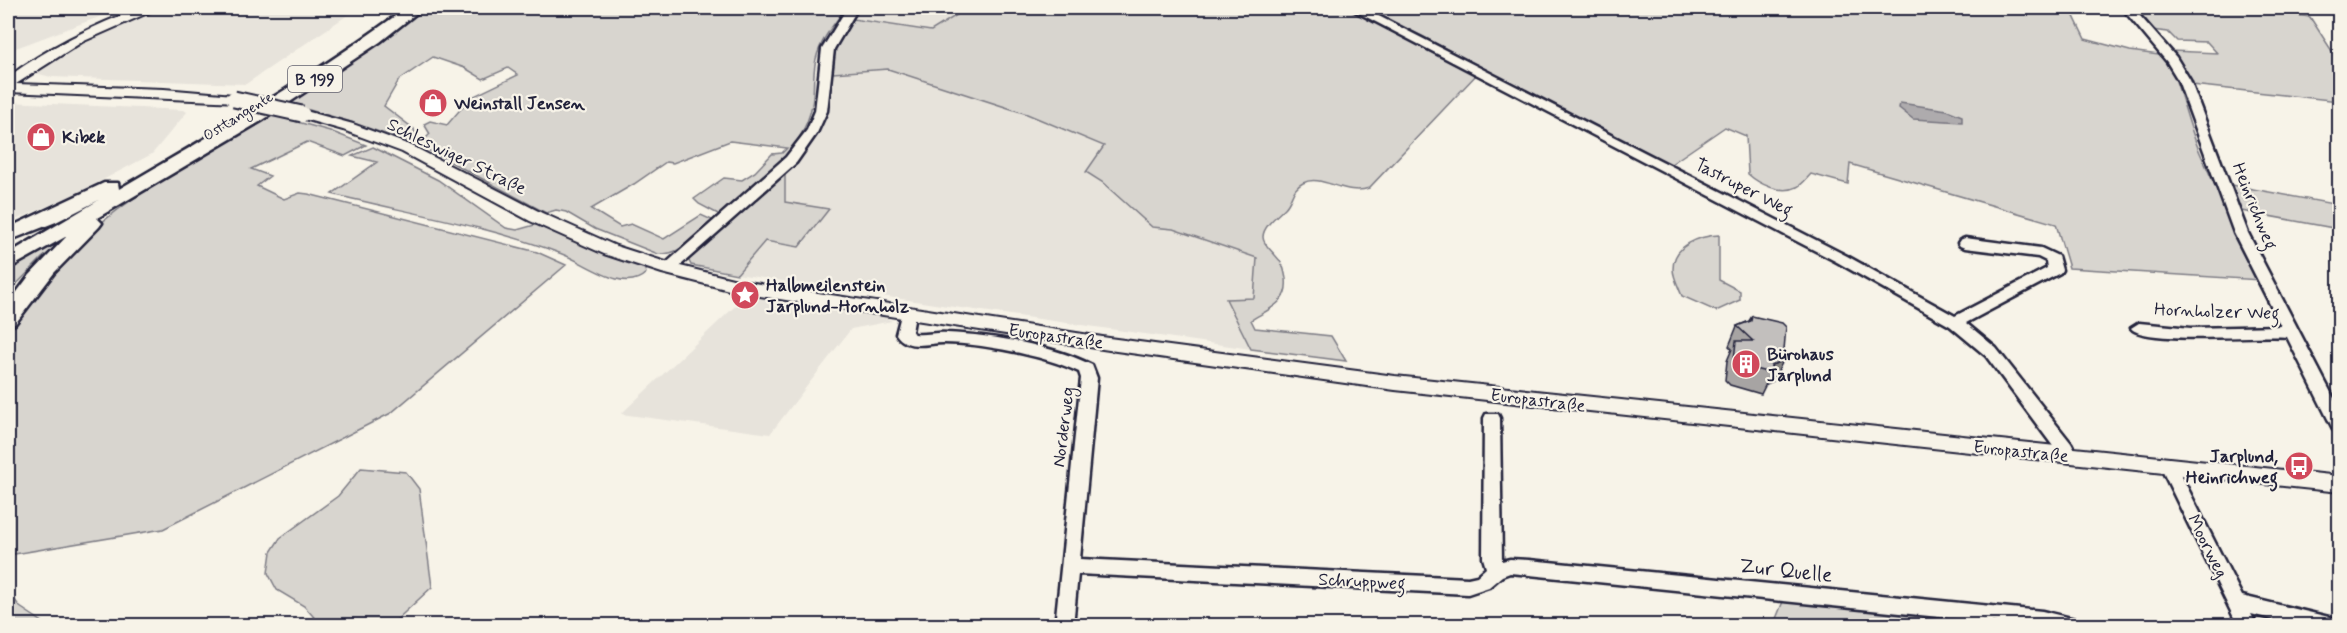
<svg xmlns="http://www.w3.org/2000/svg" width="2347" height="633" viewBox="0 0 2347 633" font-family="Mynerve,sans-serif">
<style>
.built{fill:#e7e3db}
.green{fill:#d8d5cf;stroke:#7d7c85;stroke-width:1.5}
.water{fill:#aeabad;stroke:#76747f;stroke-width:1.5}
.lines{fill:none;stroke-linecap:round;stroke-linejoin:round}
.minor-casing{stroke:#22223b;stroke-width:5}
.major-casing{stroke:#22223b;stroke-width:4}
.highway-casing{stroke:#22223b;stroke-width:5}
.minor{fill:#f7f3e8;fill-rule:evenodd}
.major{fill:#f7f3e8;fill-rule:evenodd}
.highway{fill:#f7f3e8;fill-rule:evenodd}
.major-bridge-casing{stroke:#22223b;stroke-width:19;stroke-linecap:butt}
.major-bridge{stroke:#f7f3e8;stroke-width:15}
.wall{fill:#a7a4a3;stroke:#22223b;stroke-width:1.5}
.shaded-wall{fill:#888684;stroke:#22223b;stroke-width:1.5}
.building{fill:#c2bfbd;stroke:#22223b;stroke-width:1.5}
.labels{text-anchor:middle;stroke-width:4.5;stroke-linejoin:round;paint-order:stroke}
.far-street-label{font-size:15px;fill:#22223b;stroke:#f7f3e8}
.shield{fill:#f7f3e8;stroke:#62616f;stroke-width:1.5}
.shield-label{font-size:16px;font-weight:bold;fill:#22223b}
.poi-label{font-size:18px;font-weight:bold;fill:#22223b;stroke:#f7f3e8;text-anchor:start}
.street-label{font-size:18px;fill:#22223b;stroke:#f7f3e8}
.near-street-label{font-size:21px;fill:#22223b;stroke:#f7f3e8}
</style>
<rect width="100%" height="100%" fill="#f7f3e8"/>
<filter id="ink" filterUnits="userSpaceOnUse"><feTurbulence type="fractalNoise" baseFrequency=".0167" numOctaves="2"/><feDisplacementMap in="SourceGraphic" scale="12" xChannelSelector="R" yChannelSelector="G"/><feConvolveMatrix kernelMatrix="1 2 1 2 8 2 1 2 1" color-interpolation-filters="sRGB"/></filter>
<g filter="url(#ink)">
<path class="built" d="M8,8H123L8,51Z
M164,8H358L246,84L51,77L35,73L71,48L119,24Z
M860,8H968L931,31L853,19Z
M888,69L1027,114L1104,146L1086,172L1102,182L1152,227L1173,229L1257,258L1254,298L1227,299L1251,349L954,307L737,274L765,241L829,210L785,202V173L810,144L830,108L833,73Z
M8,102L184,110L187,112L152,154L76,194L8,223Z
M747,295L883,316L892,321L851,329L770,434L621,414Z"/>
<path class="green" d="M424,8H846C834,24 821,39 816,59C811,81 817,98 807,122C792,161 751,188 720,215L699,204L694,199L724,178L742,180L755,172L772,154L782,153L787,148L730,141L673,163L666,162L634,184L591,209L620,227L631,224L664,239L701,215L714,221C697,235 681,256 658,254L595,229L566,212L556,210L546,213L419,145L430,134L424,124L430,121L447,125L470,98L518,75L508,68L483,79L465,68L433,57L399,80L384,106L414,129L416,136L414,139L405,141L348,121L288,104L387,38Z
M968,8H1346L1419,41L1478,73L1369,188C1346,197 1321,173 1303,183C1291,189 1293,200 1285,208C1278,215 1263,226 1263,237C1263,244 1271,250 1275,255C1283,263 1284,268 1286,279C1289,303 1269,309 1251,320L1255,328L1331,336L1346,361L1251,349L1226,299L1254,298L1257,258L1173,229L1152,227L1102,182L1086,172L1104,146L1027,114L888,69L833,73L835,49L853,19L931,31Z
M1362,8H2070L2085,39L2130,51L2166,56C2181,88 2187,123 2201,155C2220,197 2239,239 2260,280L2069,268L2056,224L1850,164L1848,184L1811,174C1807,178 1802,185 1797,187C1781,195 1759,184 1748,174L1746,136L1725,127L1668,166L1422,36Z
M2132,8H2244L2310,17L2339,62V101L2192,85L2172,51L2217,53L2207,42L2177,41L2168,32L2151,30Z
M269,114L330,131L366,145L345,156L307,142L251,169L270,176L257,186L284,199L300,193L308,194L537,252L566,265L391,413L163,529L8,555V335C51,235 179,169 269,114Z
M373,147L438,180L506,228L517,230L538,224L606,255L644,267L646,273C624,295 585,262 562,254C489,226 409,213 332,194L377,162L352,156Z
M785,173V202L829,209L799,247L765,241L737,274L691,265L688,259L694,251Z
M2231,185L2339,205V229L2236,210Z
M87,222L42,258L8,293V267Z
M1719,235V280L1740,291V300L1716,311L1682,296C1679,288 1673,277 1673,269C1673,245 1699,236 1719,235Z
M361,468L406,472L419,489L432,587L391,625H321L304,606L277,590L268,573L271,552L280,538L338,496Z
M8,591L20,607L47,625H12L8,620Z
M1784,599L1952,619L1951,626H1773Z"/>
<path class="water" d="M1900,103L1947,110L1962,116V122L1913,119L1899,108Z"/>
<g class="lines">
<g class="minor-casing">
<path id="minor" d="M847,8H858L834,49L827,111L817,133L796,163L673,272H663L661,269L663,266L786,157L807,130L815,111L822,49Z
M1349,8H1363L1847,256L1955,316L2047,268L2046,261L2038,257L1965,248L1960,246L1958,243L1960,240L1965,238L2041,248L2058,256L2062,270L2060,273L1966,323L1996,348L2071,443L2078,456L2076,461L2070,462L2064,461L1986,356L1950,326L1837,262Z
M2122,8H2133L2176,57L2190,80L2248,233L2340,410V433L2334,431L2287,337C2262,334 2143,345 2131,328L2139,323L2191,328L2281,326L2234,233L2178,80L2167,62Z
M908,310L915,315L912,332L915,334C926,335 937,332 947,333C992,335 1052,345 1092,365L1097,378L1080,559L1468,578L1477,576L1486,568L1483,558L1484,418L1486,414H1498L1500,418L1502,561L1510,559L1529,560L2042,611L2079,620L2081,626H2027L1510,573L1502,576L1489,587L1468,594L1078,574L1073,626H1055L1081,378L1079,372C1047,356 980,343 943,343C927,343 907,351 896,334L901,315Z
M2168,460L2174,461L2242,596L2333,618L2340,620V626H2299L2251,614L2257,626H2238L2160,466L2162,461Z"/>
</g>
<g class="major-casing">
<path id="major" d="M141,8H159L82,42L16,84L164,89L234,95L241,99L239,102L8,92V77C49,47 93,25 141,8Z
M302,110L353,124L412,146L542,213L616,246L672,264L741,281L1109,338L1395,376L2340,476V492L1395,390L1109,350L741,293L662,273L604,254L530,221L402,152L343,130L297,117L295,114Z"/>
</g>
<g class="highway-casing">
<path id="highway" d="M406,8H423L380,42L263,120L97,218L102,223L99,227L54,273L15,324L8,326V304L29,276L67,236L8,269V254L99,200L56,222L8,241V228L104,183H118L119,189C217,132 315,75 406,8Z"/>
</g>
<use href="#minor" class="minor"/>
<use href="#major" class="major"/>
<use href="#highway" class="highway"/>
<g class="major-bridge-casing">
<path id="major-bridge" d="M234,99L302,114"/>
</g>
<use href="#major-bridge" class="major-bridge"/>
</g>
<path class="wall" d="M306,8H330L326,10Z
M1752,316L1773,381L1766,384L1761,394L1730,385L1725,380L1727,361L1732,349L1729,346L1737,326L1749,321Z"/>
<path class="shaded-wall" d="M1783,361L1773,381L1766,384L1771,373V365Z"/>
<path class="building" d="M1752,316L1782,323L1786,327L1783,361L1771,365V373L1738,365L1734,360L1736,341H1753L1737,326L1751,321Z"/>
</g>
<defs>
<g id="shop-disc" transform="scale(1.5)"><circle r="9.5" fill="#d1495b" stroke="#f7f3e8"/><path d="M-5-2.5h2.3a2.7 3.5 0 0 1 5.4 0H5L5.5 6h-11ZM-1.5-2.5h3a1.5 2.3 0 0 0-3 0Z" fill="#fff"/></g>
<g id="sight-disc" transform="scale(1.5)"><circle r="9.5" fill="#d1495b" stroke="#f7f3e8"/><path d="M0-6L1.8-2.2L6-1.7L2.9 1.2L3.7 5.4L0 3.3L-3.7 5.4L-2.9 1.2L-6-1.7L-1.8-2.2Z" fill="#fff"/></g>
<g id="building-disc" transform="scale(1.5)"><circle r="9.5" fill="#d1495b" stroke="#f7f3e8"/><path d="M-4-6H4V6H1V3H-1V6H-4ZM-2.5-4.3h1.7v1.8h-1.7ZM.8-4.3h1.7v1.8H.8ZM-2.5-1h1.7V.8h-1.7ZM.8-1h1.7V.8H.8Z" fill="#fff"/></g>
<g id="bus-disc" transform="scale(1.5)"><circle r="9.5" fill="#d1495b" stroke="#f7f3e8"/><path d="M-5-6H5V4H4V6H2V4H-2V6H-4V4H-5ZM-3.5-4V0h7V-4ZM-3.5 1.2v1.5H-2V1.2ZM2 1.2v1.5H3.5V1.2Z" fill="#fff"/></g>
</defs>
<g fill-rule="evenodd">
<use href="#shop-disc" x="433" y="103"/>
<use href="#shop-disc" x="41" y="137"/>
<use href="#sight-disc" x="745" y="295"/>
<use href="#building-disc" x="1746" y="364"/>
<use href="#bus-disc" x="2299" y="466"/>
</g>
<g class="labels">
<g class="far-street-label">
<text transform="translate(238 116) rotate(-32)" y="5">Osttangente</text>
</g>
<rect class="shield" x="288" y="66" width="54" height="26" rx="4.5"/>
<g class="shield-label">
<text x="315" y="85">B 199</text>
</g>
<g class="poi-label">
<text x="454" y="109">Weinstall Jensen</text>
<text x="62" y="143">Kibek</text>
<text x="766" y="291">Halbmeilenstein<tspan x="766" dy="21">Jarplund-Hornholz</tspan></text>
<text x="1767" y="360">Bürohaus<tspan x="1767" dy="21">Jarplund</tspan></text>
<text x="2278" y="462" text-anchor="end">Jarplund,<tspan x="2278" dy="21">Heinrichweg</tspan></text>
</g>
<g class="street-label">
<text transform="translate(457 156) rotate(26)" y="6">Schleswiger Straße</text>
<text transform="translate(1744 187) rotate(27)" y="6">Tastruper Weg</text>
<text transform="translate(2255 206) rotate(68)" y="6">Heinrichweg</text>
<text transform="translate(2217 311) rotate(2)" y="6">Hornholzer Weg</text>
<text transform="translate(1056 336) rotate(8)" y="6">Europastraße</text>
<text transform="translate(1538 400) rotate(7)" y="6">Europastraße</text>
<text transform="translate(1063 427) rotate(-83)" y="6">Norderweg</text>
<text transform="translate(2021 451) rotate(6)" y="6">Europastraße</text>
<text transform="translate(2208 546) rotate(63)" y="6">Moorweg</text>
<text transform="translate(1362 581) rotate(3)" y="6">Schruppweg</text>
</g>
<g class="near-street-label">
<text transform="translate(1786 570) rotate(6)" y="7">Zur Quelle</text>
</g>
</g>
<rect width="2347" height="633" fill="none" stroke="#f7f3e8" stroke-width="30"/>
<rect x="15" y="15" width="2317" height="603" fill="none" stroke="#22223b" stroke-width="2" filter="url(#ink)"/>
</svg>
